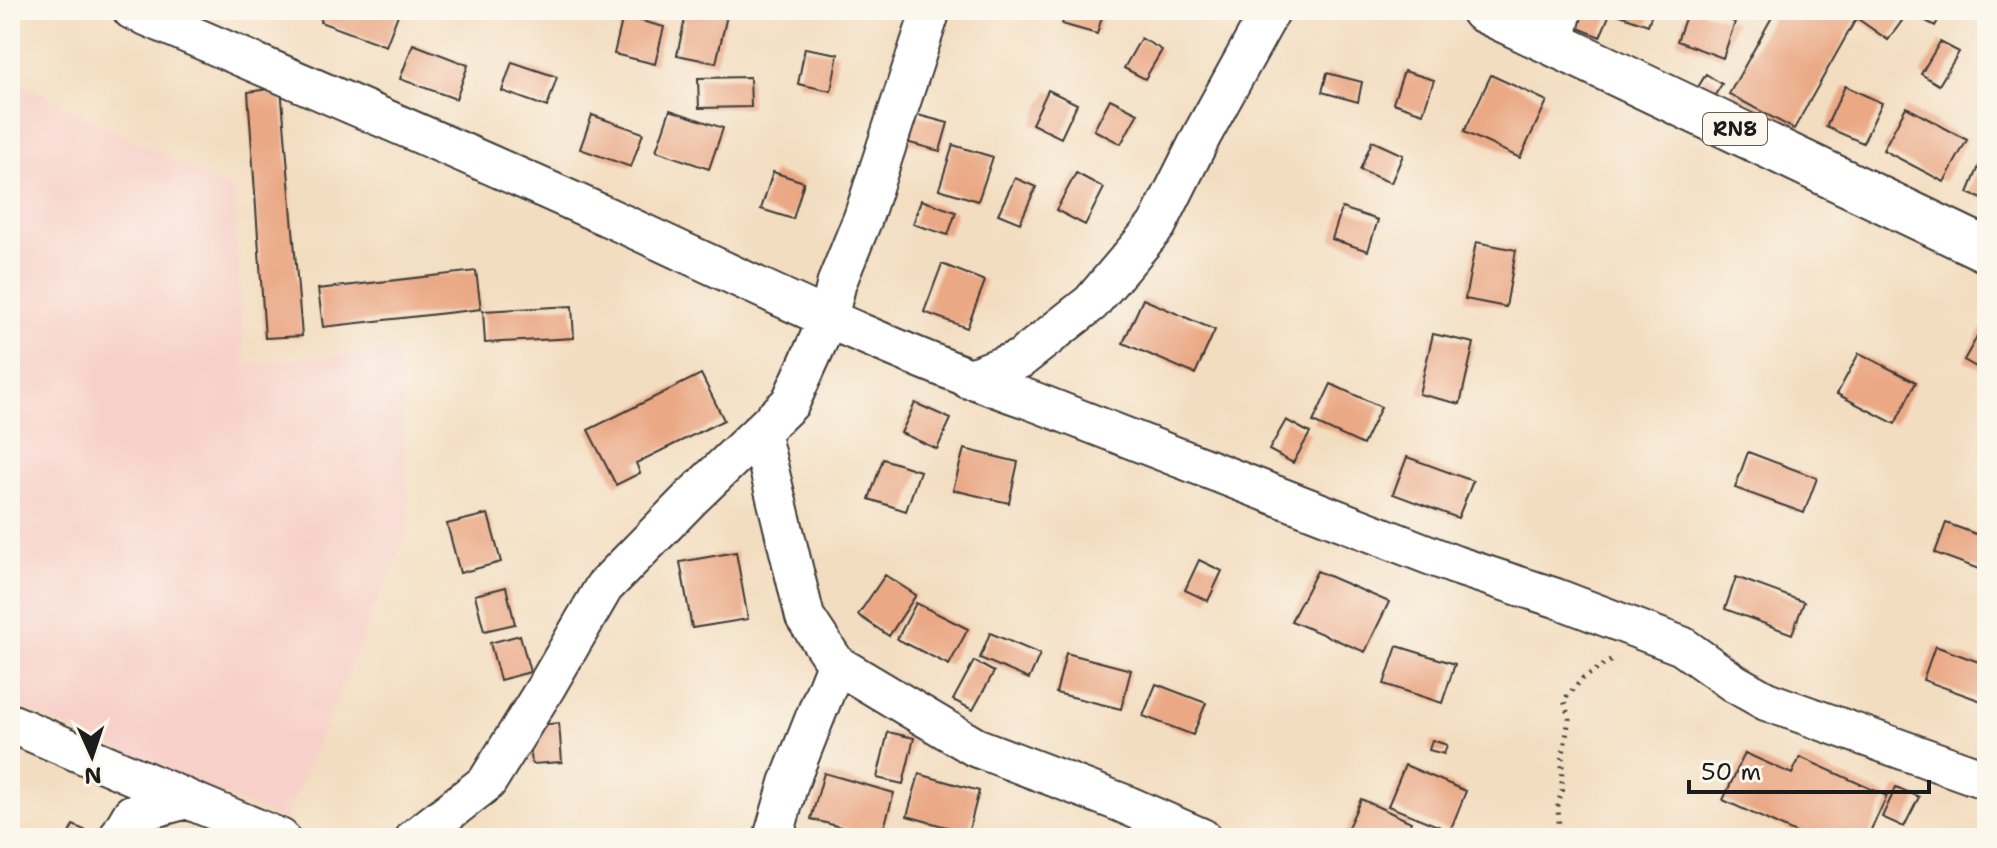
<svg xmlns="http://www.w3.org/2000/svg" width="1997" height="848" viewBox="0 0 1997 848" font-family="'Shantell Sans',sans-serif">
<style>
.built{fill:#f7d0c9}
.building{fill:#eaa885}
.lines{fill:none;stroke-linecap:round;stroke-linejoin:round}
.minor-casing{stroke:#3c3935;stroke-width:42}
.primary-casing{stroke:#3c3935;stroke-width:48}
.path{stroke:#3c3935;stroke-width:5;stroke-dasharray:2 6;stroke-linecap:butt}
.minor{stroke:#fff;stroke-width:38}
.primary{stroke:#fff;stroke-width:44}
.labels{text-anchor:middle;stroke-width:8;stroke-linejoin:round;paint-order:stroke}
.shield{fill:#fbf7ec;stroke:#5f5e5a;stroke-width:2}
.shield-label{font-size:20px;font-weight:bold;fill:#1c1c1c}
</style>
<rect width="100%" height="100%" fill="#fbf7ec"/>
<filter id="ink" filterUnits="userSpaceOnUse"><feTurbulence type="fractalNoise" baseFrequency=".0125" numOctaves="2"/><feDisplacementMap in="SourceGraphic" scale="16" xChannelSelector="R" yChannelSelector="G"/><feConvolveMatrix kernelMatrix="1 2 1 2 8 2 1 2 1" color-interpolation-filters="sRGB"/></filter>
<filter id="wash" filterUnits="userSpaceOnUse"><feTurbulence type="fractalNoise" baseFrequency=".006" numOctaves="4" result="noise"/><feDisplacementMap in="SourceGraphic" scale="32" xChannelSelector="R" yChannelSelector="G"/><feGaussianBlur stdDeviation="1.8" result="paint"/><feColorMatrix in="noise" values="0 0 0 0 0 0 0 0 0 0 0 0 0 0 0 0 0 1.4 0 .05"/><feComposite in="paint" operator="in"/></filter>
<g filter="url(#wash)">
<rect width="100%" height="100%" fill="#f3ddc0"/>
<path class="built" d="M10,77L233,190L245,364L399,350L410,527L284,821L10,703Z"/>
<g id="blocks">
<path class="building" d="M324,10H394L399,12L386,46L320,22Z
M687,10L728,11L716,63L677,55Z
M1006,10H1026L1025,16Z
M1066,10H1104L1097,34L1062,24Z
M1583,10H1596L1609,16L1600,37L1576,27Z
M1606,10H1653L1648,25Z
M1688,10H1698L1735,22L1723,58L1677,41Z
M1733,10H1760L1757,18Z
M1776,10H1861L1794,129L1729,94Z
M1865,10H1887L1902,21L1888,40L1858,19Z
M1906,10H1944L1935,26Z
M623,16L664,27L655,64L614,54Z
M1141,38L1162,50L1145,79L1124,68Z
M1940,42L1959,52L1939,85L1921,74Z
M413,44L468,65L456,99L400,79Z
M805,48L838,54L831,91L798,84Z
M512,62L557,77L547,107L502,91Z
M1404,71L1434,80L1423,113L1393,103Z
M1327,73L1362,82L1358,102L1322,92Z
M1706,74L1722,84L1713,98L1697,89Z
M1491,75L1547,101L1520,158L1464,132Z
M750,77L751,107L699,108L698,78Z
M1845,86L1882,103L1863,143L1826,127Z
M281,87L302,336L265,338L248,92Z
M1048,90L1077,104L1061,138L1032,124Z
M1110,99L1138,113L1121,144L1094,130Z
M1906,107L1967,140L1944,182L1883,150Z
M670,110L723,128L709,169L656,151Z
M914,114L948,123L940,151L906,142Z
M592,115L643,133L631,167L580,149Z
M1372,141L1403,155L1391,183L1360,170Z
M953,145L993,157L978,201L939,189Z
M1987,147V201L1968,193Z
M773,172L804,182L793,219L761,209Z
M1076,173L1104,188L1085,225L1056,210Z
M1015,178L1036,187L1020,223L998,214Z
M921,200L956,212L948,235L913,224Z
M1342,208L1378,220L1368,251L1332,239Z
M1476,242L1516,250L1506,307L1465,299Z
M942,264L985,281L967,328L924,312Z
M476,271L481,309L323,327L318,289Z
M1143,299L1215,330L1195,374L1123,343Z
M572,306L574,338L485,343L483,311Z
M1982,328L1987,330V373L1964,360Z
M1433,334L1474,343L1460,404L1419,394Z
M1859,353L1916,382L1895,424L1837,394Z
M701,374L724,420L636,463L640,473L616,485L588,430Z
M1331,384L1381,407L1363,445L1313,422Z
M915,403L951,419L937,449L901,433Z
M1286,420L1310,433L1293,463L1269,450Z
M964,449L1018,462L1009,503L953,490Z
M1748,452L1817,478L1804,513L1735,488Z
M1407,457L1473,481L1458,518L1393,494Z
M883,459L920,471L906,511L869,499Z
M488,514L501,562L460,573L447,524Z
M1946,523L1987,538V572L1935,553Z
M736,552L748,619L692,628L680,562Z
M1199,560L1222,571L1208,601L1185,590Z
M1317,571L1389,602L1365,652L1291,621Z
M885,575L916,595L889,636L858,615Z
M1736,577L1804,602L1792,634L1725,609Z
M506,587L515,624L484,631L475,595Z
M916,603L968,629L949,665L897,639Z
M990,633L1040,654L1029,679L980,658Z
M520,635L530,672L500,680L490,643Z
M1397,646L1455,664L1442,703L1384,684Z
M1935,646L1987,665V703L1923,680Z
M1066,653L1131,670L1121,709L1056,693Z
M974,661L994,672L973,710L953,700Z
M1156,684L1206,703L1193,735L1143,716Z
M559,723L562,762L532,764L528,726Z
M888,732L914,738L903,784L877,778Z
M1432,740L1447,745L1444,754L1429,750Z
M1745,753L1792,774L1800,757L1887,796L1867,838H1807L1723,800Z
M1405,765L1466,791L1450,831L1388,806Z
M824,773L894,793L881,838L811,819Z
M919,774L979,791L968,833L907,816Z
M1896,787L1919,797L1904,827L1882,817Z
M1361,799L1411,822L1404,838H1343Z
M138,824L157,833L155,838H132Z
M73,825L102,838H67Z"/>
</g>
</g>
<g filter="url(#ink)">
<use href="#blocks" fill-opacity="0" stroke="#3c3935" stroke-width="2"/>
<g class="lines">
<g class="minor-casing">
<path id="minor" d="M132,10C292,79 452,146 610,218C750,282 888,351 1033,401L1455,565L1556,598L1682,646L1734,683L1766,701L1987,780
M1555,42L1563,10
M968,379L1020,359L1091,303L1157,225L1202,135L1271,10
M760,432L805,617L836,664L975,747L1122,803L1202,838
M10,723L187,799
M118,838L132,814L187,799L280,838
M415,838L487,782L546,687L604,587L692,497L790,403L828,319L837,282L863,218L931,10
M773,838L789,783L836,664"/>
</g>
<g class="primary-casing">
<path id="primary" d="M1483,10L1987,250"/>
</g>
<path class="path" d="M1556,838L1559,830L1558,804L1562,791V760L1569,719L1564,700L1582,679L1615,658"/>
<use href="#minor" class="minor"/>
<use href="#primary" class="primary"/>
</g>
</g>
<g class="labels">
<rect class="shield" x="1703" y="113" width="64" height="32" rx="6"/>
<g class="shield-label">
<text x="1735" y="136">RN8</text>
</g>
</g>
<rect width="1997" height="848" fill="none" stroke="#fbf7ec" stroke-width="40"/>
<g transform="translate(92 756) rotate(177)" stroke="#fbf7ec" stroke-width="6" paint-order="stroke">
<path d="M0-6L14 30L0 20L-14 30Z" fill="#1c1c1c"/>
<text y="-12" font-size="22" font-weight="bold" text-anchor="middle" fill="#1c1c1c">N</text>
</g>
<path d="M1689 780v12h240v-12" fill="none" stroke="#1c1c1c" stroke-width="4"/>
<text x="1701" y="780" font-size="24" fill="#1c1c1c" stroke="#fbf7ec" stroke-width="6" paint-order="stroke">50 m</text>
</svg>
